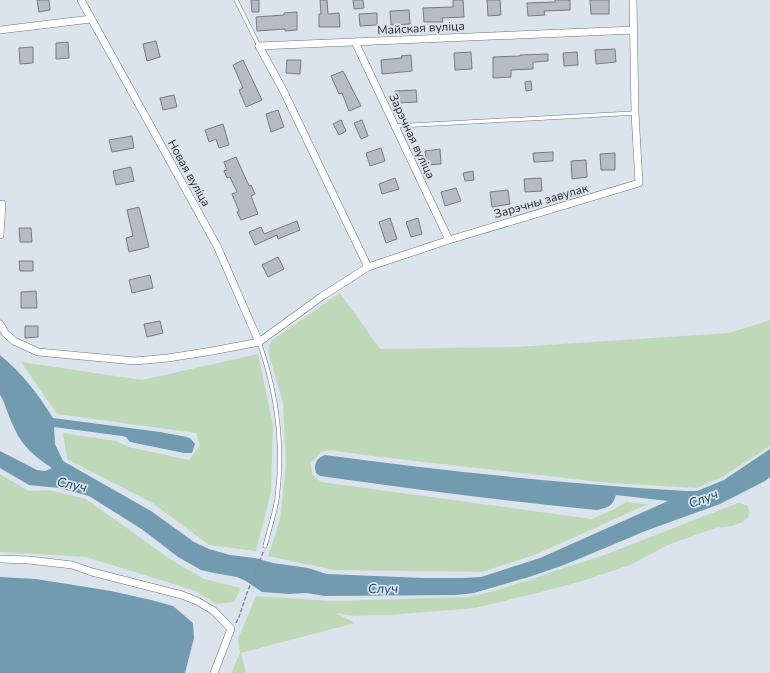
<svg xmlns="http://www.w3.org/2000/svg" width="770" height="673" viewBox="0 0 770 673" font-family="'Nunito Sans',sans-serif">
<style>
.green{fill:#bfd9b8}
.water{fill:#739bb0}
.building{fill:#b5bcc6;stroke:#747b84}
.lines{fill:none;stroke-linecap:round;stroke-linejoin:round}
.lane-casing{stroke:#6c737c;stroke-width:4.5}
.street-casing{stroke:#6c737c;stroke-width:8}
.path{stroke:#878d94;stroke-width:1.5;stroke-dasharray:4 2;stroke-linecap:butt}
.lane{stroke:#fff;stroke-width:3.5}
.street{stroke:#fff;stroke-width:7}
.labels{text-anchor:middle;stroke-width:3.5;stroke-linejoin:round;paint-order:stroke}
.street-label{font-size:12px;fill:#26292d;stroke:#dbe3ed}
.water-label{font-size:13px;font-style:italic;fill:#0f455d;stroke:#dbe3ed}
</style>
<rect width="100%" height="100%" fill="#dbe3ed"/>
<path class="green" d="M340,293L380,349L516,347L729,333L770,320V446L722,477L697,488L609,483L372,456L329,450L321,452L311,463L312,474L321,482L592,519L614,509L626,502L648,504L537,554L482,572L334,570L268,556L280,520L286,464L283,403L268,351L271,341Z
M258,354L273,425L271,492L256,551L209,545L151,502L67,459L63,433L116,441L129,447L189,460L200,445L196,433L57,414L21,362L142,380Z
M0,474L29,491L49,490L86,499L173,561L204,579L241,588L234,602L216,604L196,591L86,557L0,552Z
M738,503L747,505L750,512L748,517L743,522L732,526L715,528L668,545L630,565L582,581L541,592L475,608L389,615L354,616L336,613L355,623L241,653L246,673H231L240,653L238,639L256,596L332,601L467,597L486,593L530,580L563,568L599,557Z"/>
<path class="water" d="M0,355C22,373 38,394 53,418L160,432L187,437L191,439L195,444L192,453H184L130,442L126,437L122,436L54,427L55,444L63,461L151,511L194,542L209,549L230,555L255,558L273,563L308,568L327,574L423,578H462L481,577L540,558L668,501L616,495C612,507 609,507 597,510C505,501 412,489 320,476L316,473C313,464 317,458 325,455C445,471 565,484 686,491H697L724,480L770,449V477L765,481L720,504L648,530L564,565L529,577L474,593L457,595L325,596L306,593L289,594L262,592L246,581L237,577L214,573L201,570L178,557L143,530L89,496L59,488L29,485L0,468V451L37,470L45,471L52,468C20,447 16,435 3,400L0,395Z
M0,577L36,579L111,591L151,600L173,606L193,623L194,638L185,673H0Z"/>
<path class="building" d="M37,0H49L50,10L39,12Z
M251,0H259V12H252Z
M320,0H327L328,14L339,13L340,27H319V14H321Z
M353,0H363L364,8L354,9Z
M453,0H463L464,17L442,18L443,22H424L423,8L453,7Z
M487,0H500L501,15L488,16Z
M555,0H570V10L544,11L545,15L528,16L527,3L555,2Z
M590,0H609V14H591Z
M409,10L410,24L391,25L390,11Z
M297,12V30L285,31V29L257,31L256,17L284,15V13Z
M377,13V25L360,26L359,14Z
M156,41L160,57L147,61L143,44Z
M68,42L69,58L56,59V43Z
M33,47V63L20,64L19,48Z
M615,49L616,62L596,64L595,50Z
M471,52L472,69L455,70L454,53Z
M577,52L578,65L564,66L563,53Z
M548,54V61L533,62V69L511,70V77L493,78V57L520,56V55Z
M411,55L412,71L382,74L381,60L402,58L401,56Z
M243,60L262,100L246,107L239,90L243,88L233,65Z
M287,60H301L300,74L286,73Z
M343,71L361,106L349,111L342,93L339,94L331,76Z
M531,81L532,90L526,91L525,82Z
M416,90L417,102L396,103L395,91Z
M174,95L177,107L163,110L160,98Z
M278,110L284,127L271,132L266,114Z
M341,120L346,131L339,135L333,124Z
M362,120L368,136L361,139L354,123Z
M223,124L229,145L219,148L216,139L209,142L205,130Z
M132,136L134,148L112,152L109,140Z
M381,148L385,161L370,166L366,153Z
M440,149L441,164L427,165L425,151Z
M553,152V161L534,162L533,153Z
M615,153V170H601L600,154Z
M236,157L249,186L251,185L255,194L251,196L258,214L241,220L237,212L239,211L232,194L237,192L230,177L227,178L224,171L227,170L224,162Z
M586,160L587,177L572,179L571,161Z
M131,167L134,181L116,185L113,171Z
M473,171L474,180L465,181L463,173Z
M395,178L399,189L382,194L379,184Z
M541,178L542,191L525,192L524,179Z
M456,188L461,201L445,206L441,192Z
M508,190L510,204L492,207L490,192Z
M139,207L149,247L129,252L126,238L133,236L127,210Z
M390,218L397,239L386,243L379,222Z
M418,218L422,234L411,237L406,222Z
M297,221L300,230L278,239L277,235L255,245L249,232L261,227L264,234Z
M19,228H31L32,242H20Z
M278,257L284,269L268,277L262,265Z
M19,261H33V271H20Z
M150,275L153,288L132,293L129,280Z
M36,291L37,308H21V292Z
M160,321L163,333L147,337L144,324Z
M25,326H38V337L25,338Z"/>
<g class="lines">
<g class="lane-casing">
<path id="lane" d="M236,0L259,46
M396,126L635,113
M259,342C277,393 284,445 277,499C274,515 269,531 265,546"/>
</g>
<g class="street-casing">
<path id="street" d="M81,0L217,246L259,342
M0,30L91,19
M355,42L449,240
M0,235L2,204
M368,267L283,90L259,46L634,30
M0,324L6,334L14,341L38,352L135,361L168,358L212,351L259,342L321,297L368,267L449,240L639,183L635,113L633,0
M0,559L29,560L72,565L92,572L182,595L197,601L214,611L231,629L214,673"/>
</g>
<path class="path" d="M236,623L239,617L247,593L264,550"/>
<use href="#lane" class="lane"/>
<use href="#street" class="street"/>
</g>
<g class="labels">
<g class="street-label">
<text transform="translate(421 28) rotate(-3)" y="4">Майская вуліца</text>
<text transform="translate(412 136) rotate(65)" y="4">Зарэчная вуліца</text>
<text transform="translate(189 173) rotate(61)" y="4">Новая вуліца</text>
<text transform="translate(541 201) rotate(-16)" y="4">Зарэчны завулак</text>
</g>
<g class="water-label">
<text transform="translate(72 484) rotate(12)" y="5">Случ</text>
<text transform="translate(703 498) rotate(-21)" y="5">Случ</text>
<text transform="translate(383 588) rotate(-1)" y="5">Случ</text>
</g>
</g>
</svg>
